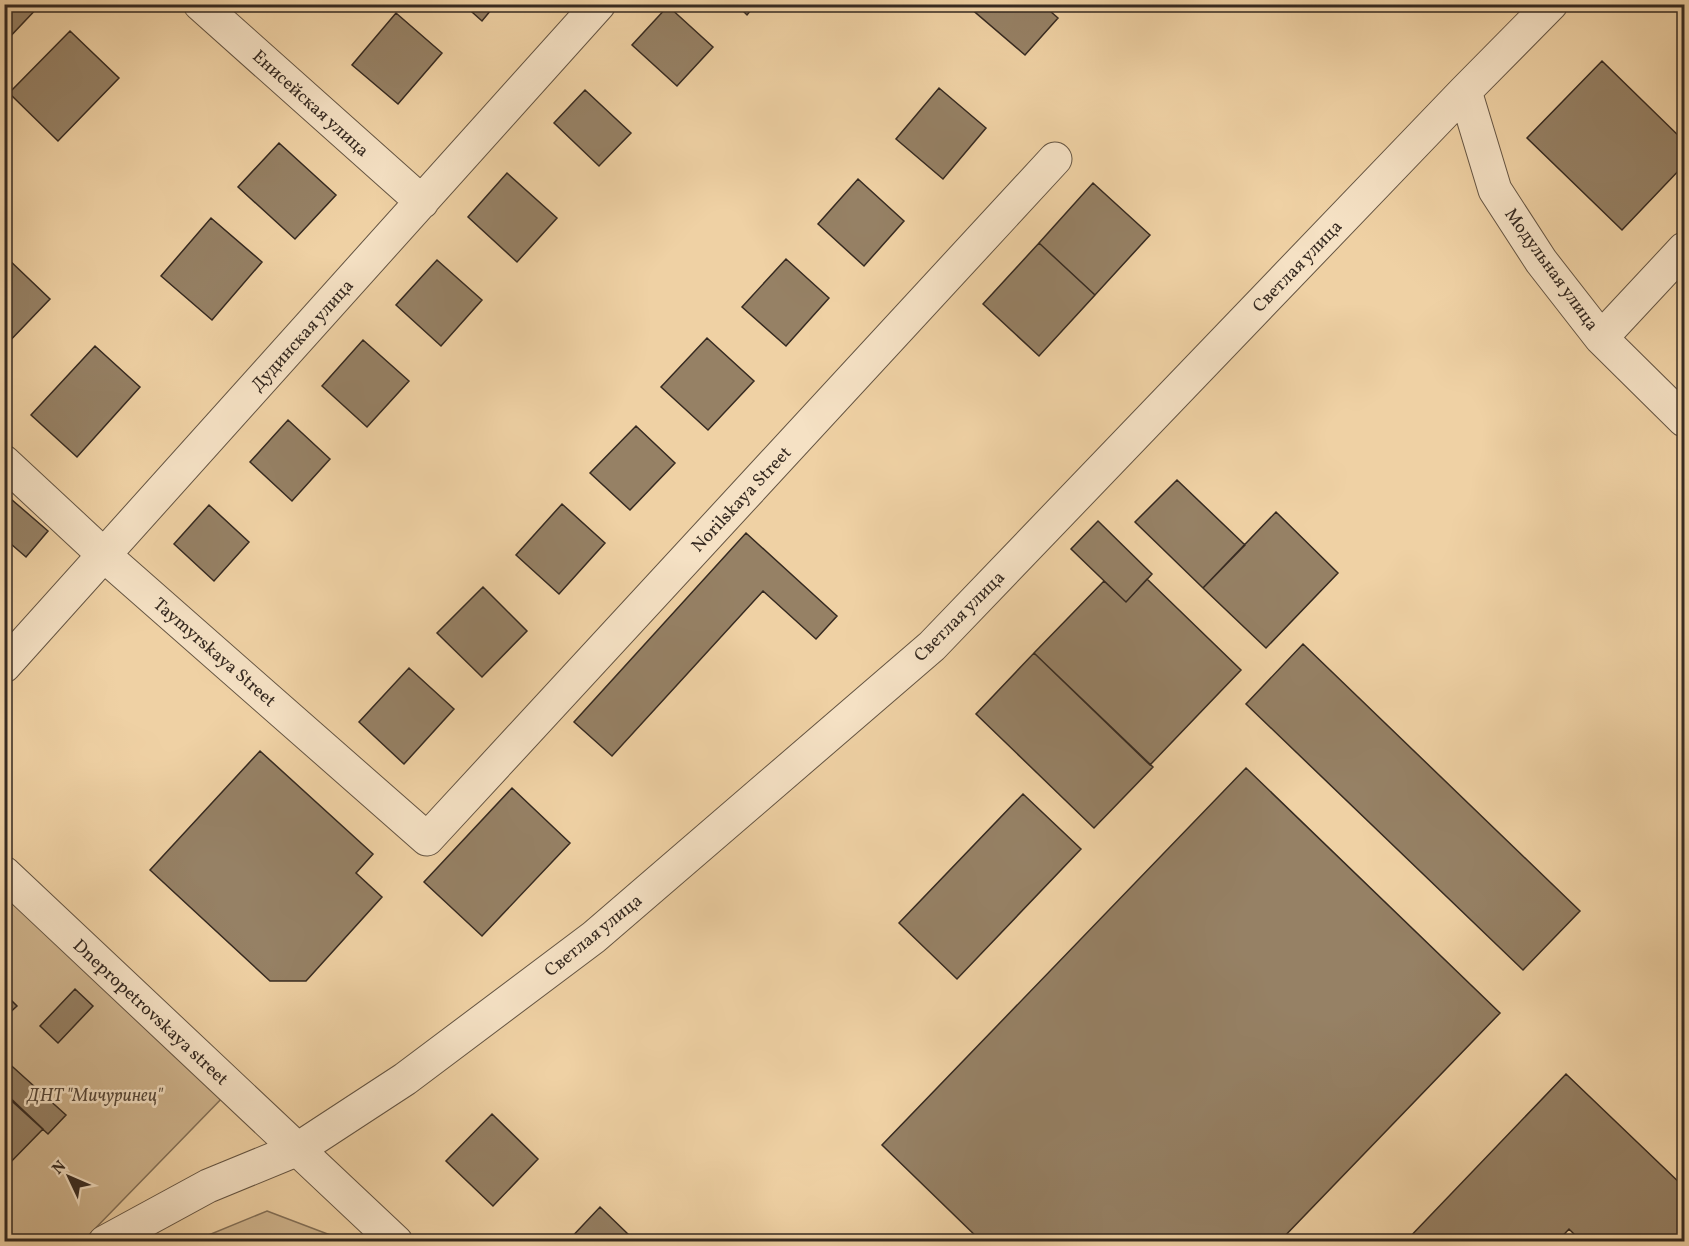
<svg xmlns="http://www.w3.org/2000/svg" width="1689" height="1246" viewBox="0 0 1689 1246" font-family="Vollkorn,serif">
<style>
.green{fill:#d0b58e;stroke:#837058;stroke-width:1.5}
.building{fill:#968165;stroke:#362a21;stroke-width:1.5}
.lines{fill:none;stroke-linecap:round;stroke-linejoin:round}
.minor-casing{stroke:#645442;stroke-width:35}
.minor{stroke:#f5e1c4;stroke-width:33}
.labels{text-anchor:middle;stroke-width:5;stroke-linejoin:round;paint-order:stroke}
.street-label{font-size:18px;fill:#362a21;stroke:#f5e1c4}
.park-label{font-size:18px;font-style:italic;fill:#554637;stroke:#f5e1c4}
</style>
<rect width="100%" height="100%" fill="#efd1a4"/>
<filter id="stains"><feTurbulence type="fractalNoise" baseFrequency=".00333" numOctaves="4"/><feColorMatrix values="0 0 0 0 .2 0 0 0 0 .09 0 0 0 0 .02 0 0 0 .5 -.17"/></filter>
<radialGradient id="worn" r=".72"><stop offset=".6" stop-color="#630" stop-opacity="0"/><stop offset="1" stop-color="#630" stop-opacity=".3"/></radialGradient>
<path class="green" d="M4,887L227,1093L83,1241H5Z
M267,1211L346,1241H194Z"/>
<path class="building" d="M4,4H41L4,43Z
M463,4H496L482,21Z
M736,4H756L747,15Z
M971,4H1042L1058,18L1025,55L969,7Z
M668,6L713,47L677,86L632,45Z
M396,13L442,53L398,104L352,65Z
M70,31L119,78L58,141L9,93Z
M1602,61L1684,141V165L1622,230L1527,138Z
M939,88L986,128L943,179L896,139Z
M585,90L631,133L599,166L554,123Z
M279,143L336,195L295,239L238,187Z
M507,173L557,218L517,262L468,217Z
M858,179L904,221L864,266L818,224Z
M1093,183L1150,235L1095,295L1039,243Z
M211,218L262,262L212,320L161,276Z
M1039,243L1095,295L1039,356L983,304Z
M6,257L50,299L4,347V258Z
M786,259L829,298L786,346L742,307Z
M437,260L482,300L441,346L396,305Z
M707,338L754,381L708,430L661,387Z
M363,340L409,381L367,427L322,386Z
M95,346L140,387L77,457L31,415Z
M288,420L330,459L292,501L250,462Z
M636,426L675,463L630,510L590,473Z
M1177,480L1245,545L1203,588L1135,522Z
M4,493L48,531L26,557L4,538Z
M562,504L605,543L559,594L516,555Z
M209,505L249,542L214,581L174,544Z
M1276,512L1338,573L1266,648L1203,588Z
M1098,521L1152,574L1126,602L1071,549Z
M746,533L837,616L816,639L763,591L612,756L574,722Z
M1147,579L1241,670L1150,765L1034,653L1104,581L1126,602Z
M483,587L527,631L482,677L437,633Z
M1303,644L1580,911L1523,970L1246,704Z
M1034,653L1153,767L1094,828L976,714Z
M409,668L454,709L404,764L359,722Z
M260,751L373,854L356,873L382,897L306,981H270L150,870Z
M1246,768L1500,1013L1279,1242H982L882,1145Z
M512,788L570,843L482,936L424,882Z
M1023,794L1081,849L957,979L899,923Z
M75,989L93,1006L58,1043L40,1026Z
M4,993L17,1006L4,1018Z
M4,1059L66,1115L48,1134L4,1094Z
M1566,1074L1684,1187V1242H1582L1569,1229L1557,1242H1405Z
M4,1092L43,1129L4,1169Z
M492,1114L538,1159L493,1206L446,1161Z
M600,1207L629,1235L623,1242H567Z"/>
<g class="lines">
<g class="minor-casing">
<path id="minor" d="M200,4L422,202
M1465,91L1495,190L1541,261L1601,338L1684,420
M1601,338L1684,249
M4,462L105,556L427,839L1055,159
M4,666L599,4
M4,873L396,1242
M105,1242L208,1186L298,1149L405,1079L594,937L932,646L1465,91L1551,4"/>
</g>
<use href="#minor" class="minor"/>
</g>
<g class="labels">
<g class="street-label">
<text transform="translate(311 103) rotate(42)" y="6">Енисейская улица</text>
<text transform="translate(1297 266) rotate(-46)" y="6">Светлая улица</text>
<text transform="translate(1552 269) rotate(54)" y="6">Модульная улица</text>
<text transform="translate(302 335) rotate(-48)" y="6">Дудинская улица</text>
<text transform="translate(741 499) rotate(-47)" y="6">Norilskaya Street</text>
<text transform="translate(959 616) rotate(-45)" y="6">Светлая улица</text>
<text transform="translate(215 652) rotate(41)" y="6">Taymyrskaya Street</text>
<text transform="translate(593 935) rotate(-39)" y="6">Светлая улица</text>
<text transform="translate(151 1012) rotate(43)" y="6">Dnepropetrovskaya street</text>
</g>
<g class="park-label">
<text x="95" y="1101">ДНТ "Мичуринец"</text>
</g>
</g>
<rect width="1689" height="1246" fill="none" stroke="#efd1a4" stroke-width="24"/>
<rect x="6" y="6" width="1677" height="1234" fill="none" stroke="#362a21" stroke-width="3"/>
<rect x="12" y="12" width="1665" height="1222" fill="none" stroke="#362a21" stroke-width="1.5"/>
<g transform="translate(69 1177) rotate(314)" stroke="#f5e1c4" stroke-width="4.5" paint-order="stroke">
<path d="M0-4.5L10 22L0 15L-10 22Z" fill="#362a21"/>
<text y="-9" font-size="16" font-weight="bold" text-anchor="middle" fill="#362a21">N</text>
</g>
<rect width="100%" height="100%" filter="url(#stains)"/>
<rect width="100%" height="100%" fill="url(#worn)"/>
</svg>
